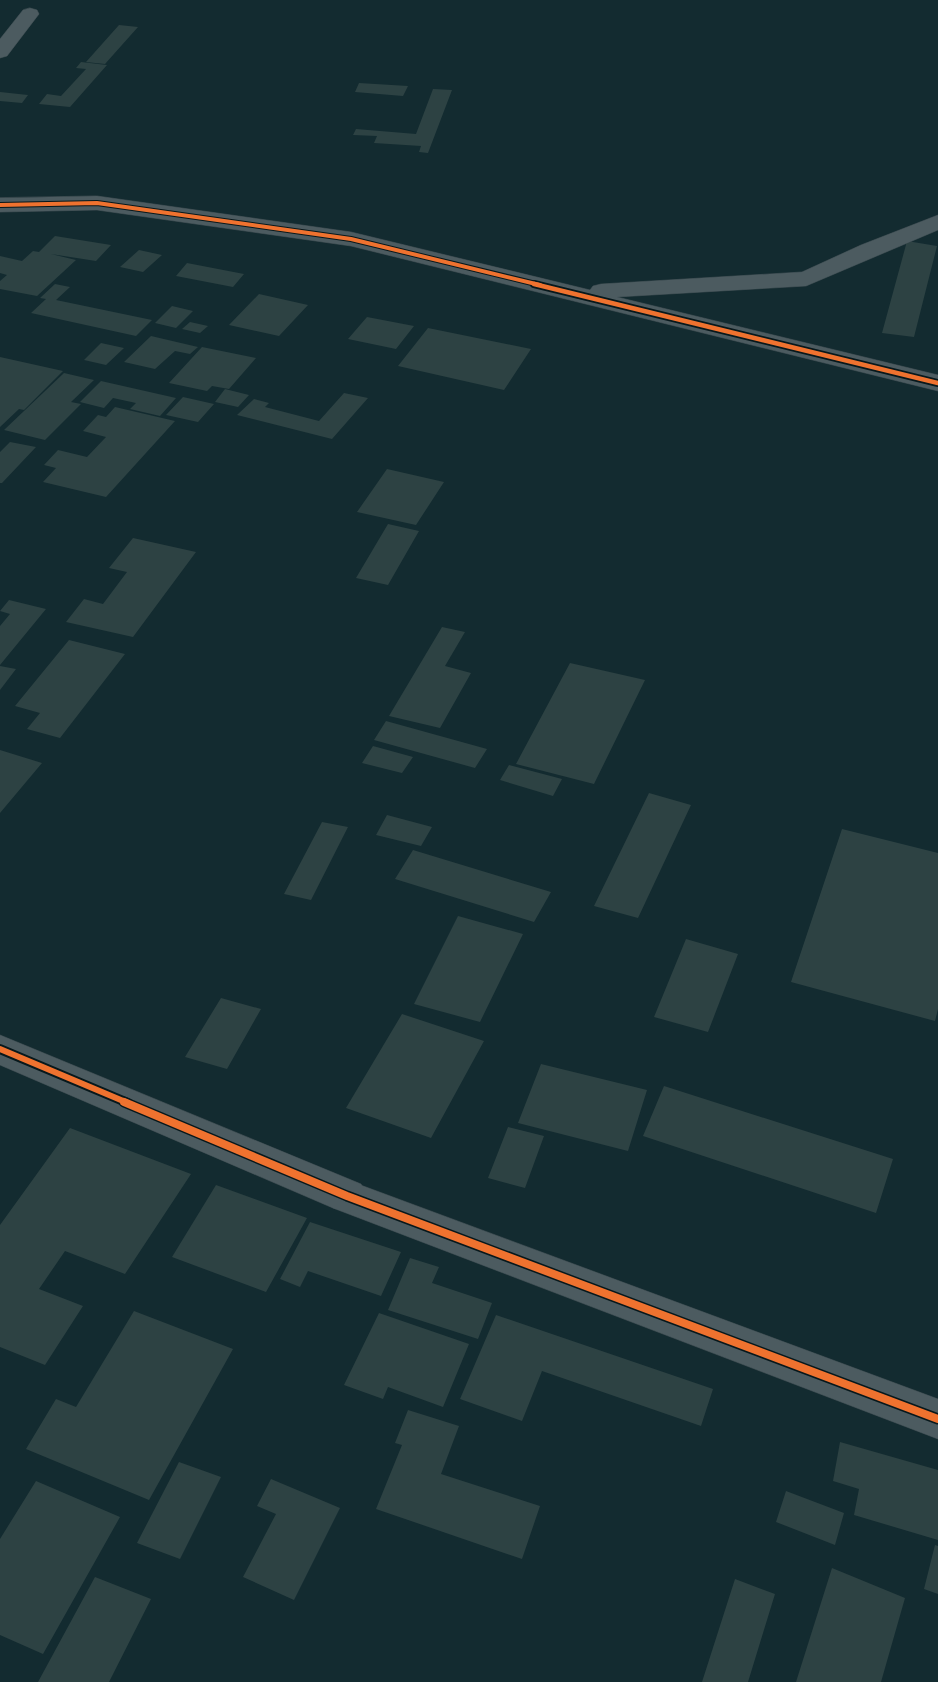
<svg xmlns="http://www.w3.org/2000/svg" width="938" height="1682" viewBox="0 0 938 1682" font-family="'Source Sans 3',sans-serif">
<style>
.building{fill:#2d4243}
.lines{fill:none;stroke-linecap:round;stroke-linejoin:round}
.minor-casing{stroke:#35454a;stroke-width:1}
.tertiary-casing{stroke:#35454a;stroke-width:1}
.minor{fill:#4c5b60;fill-rule:evenodd}
.tertiary{fill:#4c5b60;fill-rule:evenodd}
.cycleway-far3-casing{stroke:#07181c;stroke-width:6}
.cycleway-far2-casing{stroke:#07181c;stroke-width:8}
.cycleway-far1-casing{stroke:#07181c;stroke-width:10}
.cycleway-casing{stroke:#07181c;stroke-width:11}
.cycleway-far3{stroke:#ef722f;stroke-width:4}
.cycleway-far2{stroke:#ef722f;stroke-width:4.5}
.cycleway-far1{stroke:#ef722f;stroke-width:6}
.cycleway{stroke:#ef722f;stroke-width:8}
</style>
<rect width="100%" height="100%" fill="#132b30"/>
<path class="building" d="M119,25L138,27L105,64L86,62Z
M81,62L107,65L70,107L39,104L47,94L61,96L86,69L76,68Z
M359,83L408,86L403,96L355,92Z
M433,89L452,90L428,153L419,152L421,146L374,143L377,136L353,135L356,129L416,134Z
M0,92L28,95L22,103L0,101Z
M55,236L111,245L96,261L51,254L76,260L37,296L0,289V281L7,275L0,273V256L22,261L33,251L39,252Z
M907,241L937,246L914,337L882,333Z
M139,250L162,255L143,272L120,267Z
M187,263L244,274L233,287L176,276Z
M55,284L70,287L56,300L152,320L136,336L31,313L46,299L40,298Z
M259,294L308,305L279,336L229,325Z
M172,306L193,311L176,328L155,323Z
M367,317L414,326L396,349L348,339Z
M190,322L208,326L200,333L182,329Z
M428,328L531,349L504,390L398,366Z
M151,336L198,347L190,354L175,351L155,369L124,362Z
M101,343L124,348L106,365L84,360Z
M202,347L256,358L229,389L212,386L207,391L169,383Z
M0,357L63,371L24,410L19,409L0,427Z
M64,373L94,380L71,402L81,404L45,440L4,430Z
M101,381L176,398L160,416L130,409L136,403L113,398L104,408L80,402Z
M225,389L249,395L238,407L215,402Z
M344,393L368,398L332,439L237,415L254,399L269,403L265,407L319,421Z
M183,397L214,404L198,422L166,415Z
M115,407L175,421L106,497L43,482L56,468L44,465L58,450L87,457L106,437L83,431L98,415L106,417Z
M10,442L36,447L2,483H0V452Z
M387,469L444,482L416,525L357,512Z
M388,524L419,531L388,585L356,578Z
M133,538L196,552L133,637L66,622L84,599L103,604L127,572L109,568Z
M9,600L46,609L0,665V626L10,614L0,611Z
M442,627L465,632L445,666L471,673L440,728L389,716Z
M69,640L125,654L60,738L27,729L40,713L15,706Z
M570,663L645,680L594,784L516,764Z
M0,666L16,669L0,690Z
M386,721L487,749L475,768L374,740Z
M373,746L413,757L402,773L362,763Z
M0,750L42,763L0,813Z
M509,765L562,779L553,796L500,780Z
M649,793L691,805L638,918L594,906Z
M387,815L432,827L421,846L376,835Z
M322,822L348,827L311,900L284,894Z
M842,829L938,853V1009L935,1021L791,982Z
M413,850L551,892L534,922L395,879Z
M458,916L523,934L480,1022L414,1004Z
M686,939L738,954L708,1032L654,1017Z
M221,998L261,1009L227,1069L185,1057Z
M402,1014L484,1041L431,1138L346,1108Z
M541,1064L647,1090L628,1151L518,1123Z
M664,1086L893,1159L876,1213L643,1136Z
M508,1127L544,1136L525,1188L488,1178Z
M70,1128L191,1174L125,1274L65,1251L39,1289L83,1306L45,1365L0,1347V1225Z
M216,1185L307,1218L266,1292L172,1257Z
M310,1222L401,1252L381,1296L308,1271L300,1287L280,1279Z
M410,1258L439,1267L432,1283L492,1303L478,1339L388,1310Z
M134,1311L233,1349L149,1500L26,1449L56,1399L76,1407Z
M379,1313L469,1344L443,1407L388,1387L383,1399L344,1385Z
M496,1315L713,1389L701,1426L542,1371L522,1421L460,1399Z
M408,1410L459,1426L441,1474L540,1506L522,1559L376,1509L402,1445L395,1443Z
M840,1442L938,1470V1540L854,1515L859,1489L833,1481Z
M179,1462L221,1477L180,1559L137,1543Z
M271,1479L340,1508L294,1600L243,1577L276,1514L257,1506Z
M36,1481L120,1517L43,1654L0,1635V1539Z
M786,1491L844,1513L835,1545L776,1522Z
M935,1545L938,1546V1594L924,1589Z
M832,1568L905,1598L881,1682H796Z
M95,1577L151,1599L109,1682H38Z
M735,1579L775,1594L748,1682H702Z"/>
<g class="lines">
<g class="minor-casing">
<path id="minor" d="M30,8L37,10L39,14L7,56L0,58V39L23,10Z
M97,196L351,232L590,290L593,286L601,284L802,272L861,245L938,215V230L806,286L617,297L938,375V391L351,246L97,210L0,212V198Z
M347,1180L938,1399V1439L333,1208L327,1196L333,1184Z"/>
</g>
<g class="tertiary-casing">
<path id="tertiary" d="M0,1035L361,1184L367,1196L361,1208L347,1212L333,1208L0,1065Z"/>
</g>
<use href="#minor" class="minor"/>
<use href="#tertiary" class="tertiary"/>
<g class="cycleway-far3-casing">
<path id="cycleway-far3" d="M0,205L97,203L351,239L540,285"/>
</g>
<g class="cycleway-far2-casing">
<path id="cycleway-far2" d="M534,284L938,383"/>
</g>
<g class="cycleway-far1-casing">
<path id="cycleway-far1" d="M0,1049L128,1103"/>
</g>
<g class="cycleway-casing">
<path id="cycleway" d="M124,1102L347,1196L938,1419"/>
</g>
<use href="#cycleway-far3" class="cycleway-far3"/>
<use href="#cycleway-far2" class="cycleway-far2"/>
<use href="#cycleway-far1" class="cycleway-far1"/>
<use href="#cycleway" class="cycleway"/>
</g>
</svg>
